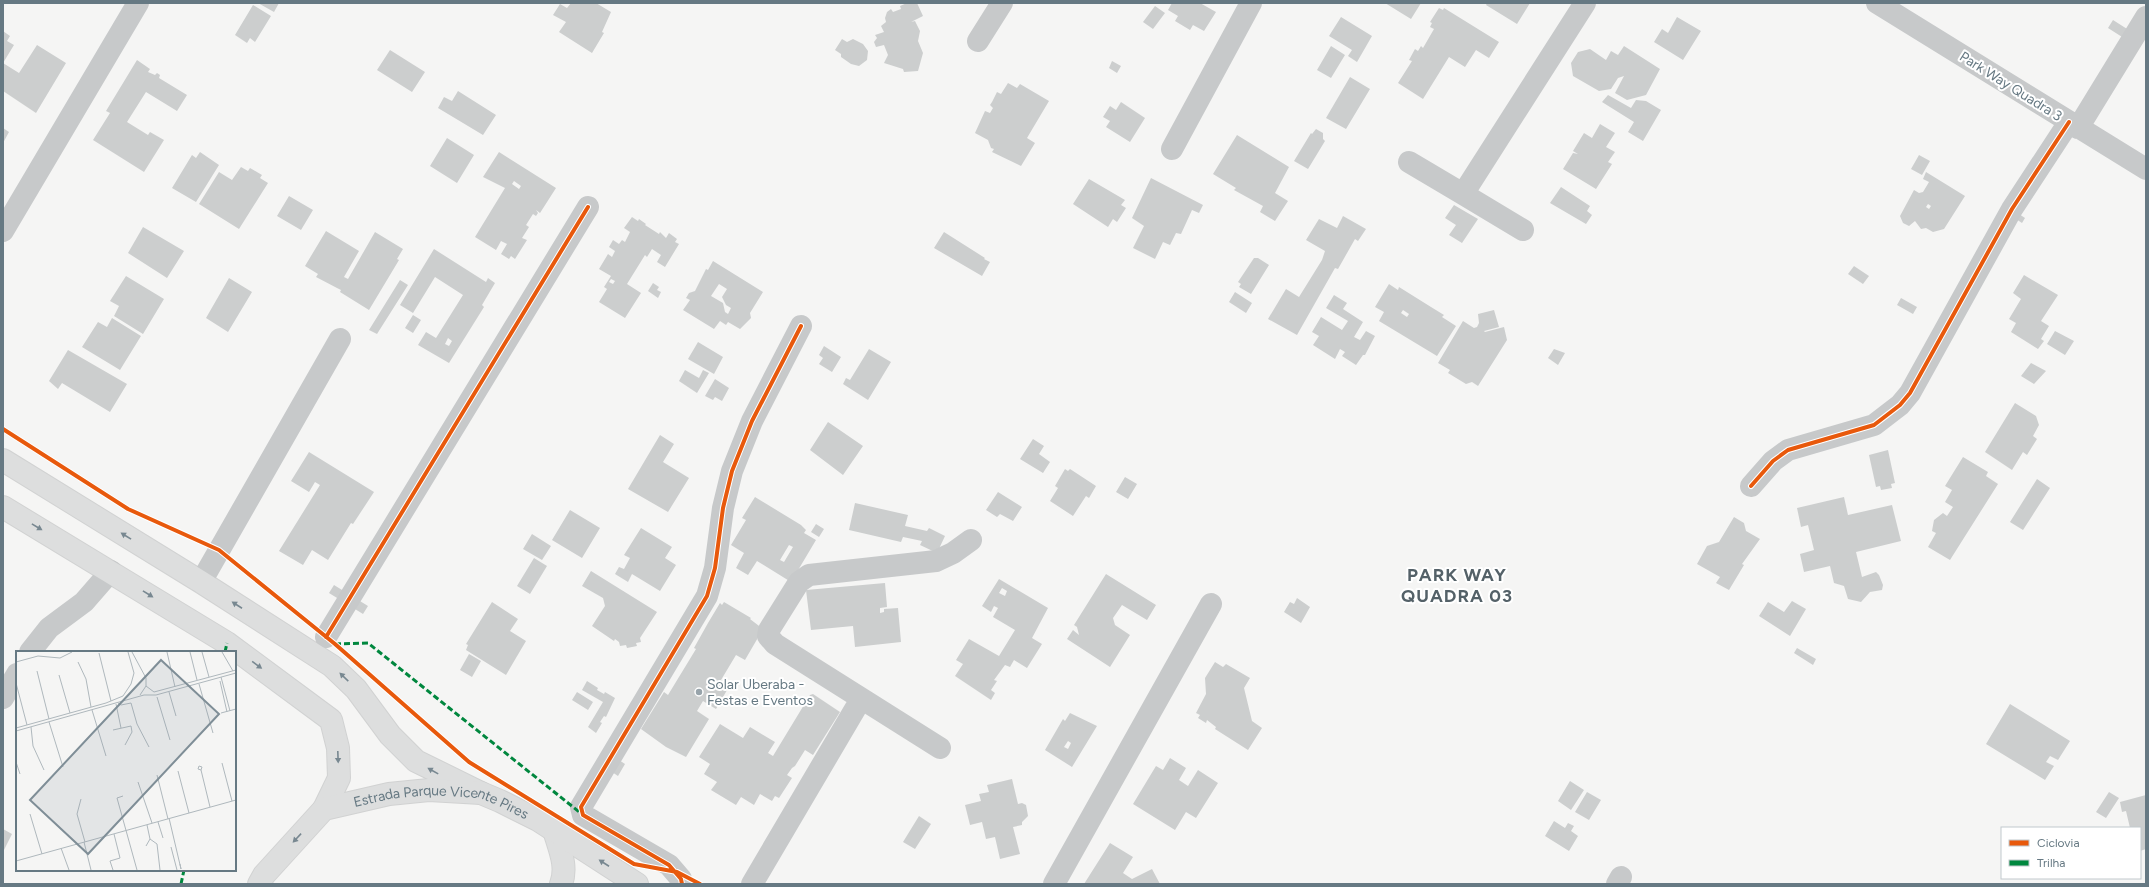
<svg xmlns="http://www.w3.org/2000/svg" width="2149" height="887" viewBox="0 0 2149 887" font-family="Figtree,sans-serif">
<style>
.building{fill:#cccece;fill-rule:evenodd}
.lines{fill:none;stroke-linecap:round;stroke-linejoin:round}
.major-casing{stroke:#d1d2d2;stroke-width:24}
.minor{stroke:#c7c9ca;stroke-width:22}
.major{stroke:#dddede;stroke-width:22}
.quiet{stroke:#00873e;stroke-width:3;stroke-dasharray:6 3;stroke-linecap:butt}
.cycleway-casing{stroke:#fff;stroke-width:6}
.cycleway{stroke:#e8590c;stroke-width:4}
.oneway{fill:#788891}
.poi-dot{fill:#98a4ab;stroke:#fff;stroke-width:1.5}
.labels{text-anchor:middle;stroke-width:4;stroke-linejoin:round;paint-order:stroke}
.street-label{font-size:14px;fill:#667983;stroke:#fff}
.poi-label{font-size:14px;fill:#667983;stroke:#fff;text-anchor:start}
.district-label{font-size:18px;font-weight:bold;letter-spacing:1px;fill:#546168;stroke:#fff}
.inset-road{fill:none;stroke:#afb8bd;stroke-width:1}
.view{fill:#7f8e97;fill-opacity:0.15;stroke:#7f8e97;stroke-width:2}
.inset-edge{fill:none;stroke:#667983;stroke-width:2}
</style>
<rect width="100%" height="100%" fill="#f5f5f4"/>
<path class="building" d="M258,3H279L274,12Z
M571,3H596L611,12L602,32L604,33L592,53L559,32L566,22L553,15L560,4L567,8Z
M907,3H917L923,16L911,22L915,21L920,31L918,41L923,53L918,71L904,72L903,69L884,63L888,55L884,45L876,47L874,42L877,38L875,35L884,32L881,26L886,22L885,18L887,12L891,9L893,12L901,9L900,6Z
M1172,3H1200L1216,12L1204,31L1193,25L1190,30L1175,21L1178,16L1168,10Z
M1385,3H1421L1411,19Z
M1487,3H1530L1517,24L1486,5Z
M253,5L271,16L255,42L250,38L247,43L235,35Z
M1155,6L1165,13L1153,29L1143,22Z
M1439,8L1443,10L1444,8L1499,42L1489,58L1476,50L1465,67L1449,57L1423,99L1398,83L1412,61L1409,60L1415,49L1418,51L1421,46L1423,48L1434,29L1430,27L1432,23L1430,22Z
M1341,17L1372,36L1357,62L1348,56L1352,50L1329,36Z
M1677,17L1701,31L1683,60L1654,42L1662,29L1668,33Z
M2113,20L2135,34L2130,42L2108,28Z
M3,31L10,36L7,41L14,45L3,63L19,73L37,45L66,63L36,113L3,91Z
M842,39L847,42L853,39L863,44L868,51L867,60L859,66L851,64L841,57V54L835,50Z
M1331,46L1345,55L1331,78L1317,70Z
M1624,46L1660,69L1646,95L1627,100L1615,93L1624,76L1618,78L1611,89L1599,91L1573,76L1571,63L1578,52L1590,49L1606,60L1611,51L1618,55Z
M390,50L425,72L412,92L377,70Z
M137,60L150,69L148,72L155,75L157,73L160,75L159,78L187,95L177,111L146,92L127,122L148,135L150,132L164,140L144,172L93,140L110,113L106,111Z
M1112,61L1121,66L1117,73L1109,68Z
M1350,77L1370,89L1346,129L1326,118Z
M1008,83L1017,88L1020,84L1049,101L1027,138L1035,143L1021,166L992,152L994,149L991,148L988,140L975,133L985,111L990,113L993,108L990,105L992,102L997,92L1001,94Z
M458,91L496,115L483,135L438,108L444,97L452,101Z
M1608,95L1631,108L1636,100L1646,101L1661,110L1643,141L1628,132L1634,122L1602,102Z
M1121,102L1145,118L1130,142L1106,127L1110,121L1103,117L1110,106L1116,110Z
M1600,124L1615,133L1606,147L1615,152L1608,162L1612,164L1596,189L1563,169L1573,153L1578,154L1573,151L1584,133L1592,138Z
M3,128L9,132L3,143Z
M1316,129L1323,133V139L1325,141L1308,169L1294,161L1311,133L1312,134Z
M1237,135L1289,167L1275,193L1288,201L1275,221L1260,212L1263,206L1234,190L1236,188L1213,174Z
M447,138L474,155L457,183L430,166Z
M200,152L219,165L196,202L172,188L192,155L196,158Z
M499,152L556,188L540,213L536,210L538,213L536,216L533,214L526,225L529,227L522,238L527,240L515,259L511,256L509,259L501,254L507,244L501,241L496,250L475,237L505,188L483,177ZM514,181L521,186L519,189L512,184Z
M1919,155L1930,161L1922,175L1911,169Z
M241,167L248,171L250,168L262,175L260,178L268,183L239,229L199,204L219,172L232,180Z
M1926,172L1965,196L1944,229L1933,232L1926,228L1921,229L1915,221L1909,226L1903,223L1900,216L1914,190L1919,193L1923,192L1929,182L1923,179ZM1928,204L1931,206L1929,209L1926,207Z
M1151,178L1203,205L1199,213L1192,210L1181,234L1176,233L1170,245L1163,242L1155,259L1133,248L1144,226L1132,218Z
M1089,179L1125,200L1121,205L1126,208L1117,222L1113,219L1108,227L1073,204Z
M1561,187L1590,206L1587,211L1592,215L1586,224L1550,203Z
M289,196L313,210L301,230L277,216Z
M1454,205L1478,219L1462,243L1449,235L1456,225L1445,218Z
M2019,214L2025,218L2022,223L2016,219Z
M1343,216L1366,229L1358,241L1355,239L1338,269L1335,268L1297,335L1268,319L1286,289L1299,297L1322,260L1325,251L1306,240L1319,219L1337,228Z
M632,217L638,221L639,219L646,224L645,225L659,234L660,232L666,238L669,233L677,239L675,242L679,244L665,267L657,262L661,255L652,249L647,257L645,255L627,284L641,293L625,318L599,302L607,289L604,287L611,276L599,269L608,254L612,257L615,251L609,247L613,240L619,244L622,240L625,242L630,232L624,228ZM611,279L615,281L613,284L609,282Z
M143,227L184,251L167,278L128,253Z
M326,231L359,251L344,277L348,279L375,232L403,249L397,259L399,260L369,310L340,292L341,290L337,288L316,277L318,274L305,266Z
M944,232L985,258L984,259L990,262L982,276L934,248Z
M434,249L486,282L488,278L495,283L482,305L484,307L449,363L418,345L426,332L436,338L463,295L435,277L413,313L400,305ZM448,338L452,341L449,346L445,344Z
M1254,258H1258L1269,265L1251,294L1239,287L1241,284L1238,282Z
M713,261L763,292L750,313L751,318L740,329L728,322L726,325L720,321L714,329L683,310L690,300L686,298L689,293L695,291L706,269L708,270ZM719,284L727,289L722,297L726,305L731,308L728,314L725,312L723,303L711,296Z
M1854,266L1869,276L1863,284L1848,274Z
M2024,275L2058,295L2041,321L2049,326L2041,339L2044,341L2038,349L2011,332L2016,323L2009,319L2021,299L2013,293Z
M126,276L164,299L143,334L114,316L119,306L110,301Z
M229,278L252,292L228,332L206,318Z
M400,280L408,285L377,334L369,330Z
M653,283L659,287L657,290L661,292L658,298L648,291Z
M1389,284L1398,290L1399,287L1431,307L1444,315L1442,317L1456,326L1437,356L1379,321L1384,312L1375,307ZM1403,310L1409,314L1407,317L1401,313Z
M1235,292L1252,303L1246,313L1229,302Z
M1334,295L1347,303L1343,309L1363,322L1354,337L1360,340L1366,331L1375,336L1365,355H1363L1356,365L1342,356L1345,352L1340,349L1335,359L1313,345L1319,336L1312,332L1321,317L1342,330L1348,321L1326,308Z
M1901,298L1917,307L1913,314L1897,305Z
M1494,310L1499,327L1484,331L1485,332L1504,327L1507,340L1478,386L1472,382L1466,384L1448,373L1450,370L1438,363L1463,321L1474,328L1477,327L1479,323L1478,314Z
M413,315L421,320L413,333L405,328Z
M112,318L141,336L120,370L82,347L98,322L107,327Z
M2055,331L2074,341L2065,355L2047,344Z
M698,342L723,357L714,374L688,359Z
M824,346L841,357L832,372L819,364L823,358L819,355Z
M869,349L891,362L868,400L843,384L846,378L850,380Z
M1554,349L1565,353L1558,365L1548,358Z
M68,350L127,384L110,412L62,383L58,389L49,381Z
M2031,363L2046,371L2034,384L2021,376Z
M685,370L699,378L703,370L709,373L697,393L679,381Z
M715,379L729,388L722,401L715,397L713,400L705,396Z
M2015,403L2036,416L2039,425L2033,436L2037,439L2027,455L2023,452L2012,470L1985,452Z
M828,422L863,446L843,475L810,450Z
M660,435L674,444L663,462L689,478L668,512L628,489Z
M1033,439L1044,446L1039,454L1050,462L1043,473L1020,459Z
M1888,450L1895,483L1891,484L1892,488L1881,490L1880,486L1876,487L1869,455Z
M309,452L374,492L353,524L351,523L328,560L312,550L303,565L279,551L320,485L315,482L309,492L291,481Z
M1963,457L1988,472L1986,476L1998,484L1950,560L1928,547L1936,533L1932,531L1934,520L1943,513L1947,516L1953,507L1945,502L1952,490L1945,486Z
M1065,469L1068,471L1070,469L1096,486L1089,498L1086,496L1073,516L1050,501L1058,488L1055,486Z
M1125,477L1137,484L1128,499L1116,492Z
M2037,479L2050,488L2023,530L2010,522Z
M998,492L1022,507L1013,521L1000,514L997,517L986,510Z
M755,497L801,525L806,530L804,533L816,540L791,582L757,561L748,575L736,568L744,553L731,545L746,520L742,518ZM789,545L793,547L784,562L780,560Z
M1844,497L1848,515L1892,505L1901,541L1856,552L1862,577L1876,572L1879,575L1883,585L1882,590L1870,592L1861,602L1848,599L1844,586L1834,583L1830,566L1804,572L1800,554L1814,550L1808,525L1801,527L1797,508Z
M855,503L908,515L905,526L927,531L929,528L945,536L937,553L920,545L922,541L903,537L901,542L849,530Z
M570,510L600,528L582,558L552,540Z
M1734,517L1744,523L1746,531L1760,539L1742,564L1744,565L1729,590L1716,583L1720,577L1697,564L1707,546L1719,542Z
M816,524L824,529L819,537L811,532Z
M641,528L672,547L665,558L676,565L660,591L632,574L628,582L615,574L619,567L624,569L630,558L624,555Z
M532,534L551,546L542,560L523,549Z
M534,558L547,566L530,594L517,586Z
M591,571L657,612L640,638L641,642L636,643L637,646L627,648L626,645L620,646L619,642L615,639L614,641L592,626L605,606L603,598L582,586Z
M1106,574L1156,605L1147,620L1122,605L1113,618L1115,625L1130,635L1110,667L1067,639L1073,630L1079,635L1077,627L1074,625Z
M999,579L1048,608L1032,638L1042,644L1027,668L1014,660L1010,667L1005,665L994,680L997,681L991,690L995,693L991,700L955,676L963,664L956,660L969,639L999,656L1015,630L993,617L998,608L994,606L991,612L982,606ZM1002,588L1007,591L1005,596L999,593Z
M885,583L887,607L880,608V613L884,612V609L898,608L901,642L855,647L853,626L811,630L806,590Z
M334,585L368,606L363,614L329,593Z
M1297,598L1310,607L1301,623L1284,612L1290,602L1294,604Z
M1792,601L1806,609L1790,636L1759,616L1768,602L1784,612Z
M492,602L518,619L510,631L526,641L506,675L466,650L468,645L466,644Z
M724,602L751,618L750,619L763,629L745,660L736,655L721,680L730,685L716,709L703,701L697,711L709,719L686,757L666,747L641,729L664,692L668,695L696,649L694,648L708,623L720,603L722,605Z
M1797,648L1816,659L1813,665L1794,653Z
M469,654L481,661L472,677L460,670Z
M1215,662L1223,667L1226,664L1250,678L1244,688L1252,721L1262,728L1248,750L1215,729L1216,727L1207,720L1206,723L1198,718L1200,715L1196,713L1206,694L1205,678Z
M587,681L598,688L597,690L604,694L605,692L615,698L606,717L604,716L600,722L602,723L596,733L588,727L603,702L582,690Z
M577,692L593,702L588,710L572,700Z
M813,694L840,712L813,755L805,750L795,766L792,768L787,775L792,778L779,798L775,796L772,801L760,794L754,805L741,797L736,805L711,790L717,782L704,774L710,764L699,757L720,724L743,738L750,727L775,742L768,753L773,756L810,695Z
M2010,704L2070,741L2058,760L2050,756L2046,762L2054,766L2045,780L1986,744Z
M1070,713L1097,726L1072,767L1045,750L1063,719L1065,721ZM1068,741L1071,743L1068,749L1064,747Z
M607,752L625,764L618,776L600,764Z
M1170,758L1186,768L1179,780L1188,786L1198,770L1218,783L1196,818L1186,812L1175,830L1133,804L1156,766L1163,770Z
M1012,779L1018,804L1022,803L1026,805L1028,816L1022,822V825L1013,827L1020,854L1000,859L995,837L986,839L982,822L970,825L965,805L981,801L979,794L989,792L987,785Z
M1570,781L1584,790L1571,810L1558,801Z
M1587,792L1601,800L1589,820L1575,812Z
M2109,792L2119,798L2106,818L2096,812Z
M2146,795V849L2140,851V828H2130L2126,811L2122,812L2120,802Z
M919,816L931,824L915,849L903,842Z
M1554,821L1565,828L1568,823L1574,826L1571,831L1578,836L1569,851L1545,836Z
M3,829L12,834L3,852Z
M1110,843L1133,857L1123,873L1132,879L1152,869L1160,884H1084Z"/>
<g class="lines">
<g class="major-casing">
<g id="major">
<path d="M3,460L201,582L332,666L356,689L390,735L416,761L481,793"/>
<path d="M3,507L227,643L331,720L338,748L339,778L324,809"/>
<path d="M554,830C559,848 568,866 561,884"/>
<path id="s1" d="M259,884L264,875L324,809L389,794L429,790L481,793L500,801L538,820L637,884"/>
</g>
</g>
<path class="minor" d="M1877,3L2146,169
M978,41L1002,3
M2078,128L2146,17
M1172,149L1251,3
M1409,162L1463,194L1585,3
M1463,194L1523,230
M3,231L138,3
M1751,486L1773,461L1788,450L1874,425L1900,405L1910,393L2012,209L2069,122
M201,582L340,339
M326,637L588,207
M30,652L49,628L84,602L111,571
M3,698L17,674
M940,748L775,644L768,636L769,630L799,582L809,575L936,561L953,553L971,540
M682,884L681,879L669,865L583,815L581,807L707,596L715,568L723,508L732,471L752,421L801,326
M752,884L861,699
M1054,884L1211,604
M1617,884L1621,877"/>
<use href="#major" class="major"/>
<path class="quiet" d="M335,644L368,643L583,815
M225,652L227,643
M181,884L184,870"/>
<g class="cycleway-casing">
<path id="cycleway" d="M3,429L128,509L219,550L335,644L469,762L634,864L677,872L700,884
M1751,486L1773,461L1788,450L1874,425L1900,405L1910,393L2012,209L2069,122
M326,637L588,207
M682,884L681,879L669,865L583,815L581,807L707,596L715,568L723,508L732,471L752,421L801,326"/>
</g>
<use href="#cycleway" class="cycleway"/>
</g>
<defs><path id="oneway-solid" d="M-6-.8H1V-3.2L6.5 0L1 3.2V.8H-6Z"/></defs>
<g class="oneway">
<use href="#oneway-solid" transform="translate(37 527) rotate(31)"/>
<use href="#oneway-solid" transform="translate(126 536) rotate(-148)"/>
<use href="#oneway-solid" transform="translate(148 594) rotate(32)"/>
<use href="#oneway-solid" transform="translate(237 605) rotate(-147)"/>
<use href="#oneway-solid" transform="translate(257 665) rotate(36)"/>
<use href="#oneway-solid" transform="translate(344 677) rotate(-136)"/>
<use href="#oneway-solid" transform="translate(338 757) rotate(88)"/>
<use href="#oneway-solid" transform="translate(433 771) rotate(-151)"/>
<use href="#oneway-solid" transform="translate(297 838) rotate(133)"/>
<use href="#oneway-solid" transform="translate(604 863) rotate(-147)"/>
</g>
<circle class="poi-dot" cx="699" cy="692" r="4"/>
<g class="labels">
<g class="street-label">
<text transform="translate(2011 86) rotate(32)" y="5">Park Way Quadra 3</text>
<text dy="5" stroke="none"><textPath href="#s1" startOffset="220">Estrada Parque Vicente Pires</textPath></text>
</g>
<g class="poi-label">
<text x="707" y="689">Solar Uberaba -<tspan x="707" dy="16">Festas e Eventos</tspan></text>
</g>
<g class="district-label">
<text x="1457" y="581">PARK WAY<tspan x="1457" dy="21">QUADRA 03</tspan></text>
</g>
</g>
<g transform="translate(16 651)">
<rect width="220" height="220" fill="#f5f5f4"/>
<path class="inset-road" d="M116,1L130,27V35L124,44M151,1L159,36M174,1L181,29M186,1L193,26M206,1L217,20M83,2L95,50M0,11L22,5L44,7L56,1M62,11L70,28L75,56M21,20L33,68M43,24L54,62M205,26L214,60M204,30L211,61M0,32L11,74M183,33L197,82M130,35L138,41L220,19M153,41L160,65M141,46L154,89M102,52L105,54L115,52L121,73L133,96M100,53L105,77M76,59L90,105M205,62L220,58M33,71L47,116M15,76L17,95L28,119M0,77L90,52L107,45L115,33L118,22L112,1M97,79L115,75L116,81L109,94M0,80L128,44H140L220,22M0,111L4,123M206,112L216,150M183,115L186,116L185,119L182,118ZM185,119L194,156M162,120L173,162M141,124L152,168M122,131L136,172M107,145L101,147L121,219M65,148L61,163L69,191M14,163L26,203M153,167L165,218L164,213M142,171L147,187M134,188L141,193L144,219M68,191L75,219M130,195L134,188L131,174M155,196L161,219M45,197L53,219M0,210L220,149M97,219L94,210L104,207L98,183"/>
<path class="view" d="M145,9L203,63L72,203L14,149Z"/>
<rect width="220" height="220" class="inset-edge"/>
</g>
<rect width="2149" height="887" fill="none" stroke="#667983" stroke-width="8"/>
<rect x="2001" y="827" width="140" height="52" fill="#ffffff" stroke="#c2c9cd"/>
<rect x="2009" y="840" width="20" height="6" fill="#e8590c" stroke="#c2c9cd"/>
<text x="2037" y="847" font-size="12" fill="#667983">Ciclovia</text>
<rect x="2009" y="860" width="20" height="6" fill="#00873e" stroke="#c2c9cd"/>
<text x="2037" y="867" font-size="12" fill="#667983">Trilha</text>
</svg>
